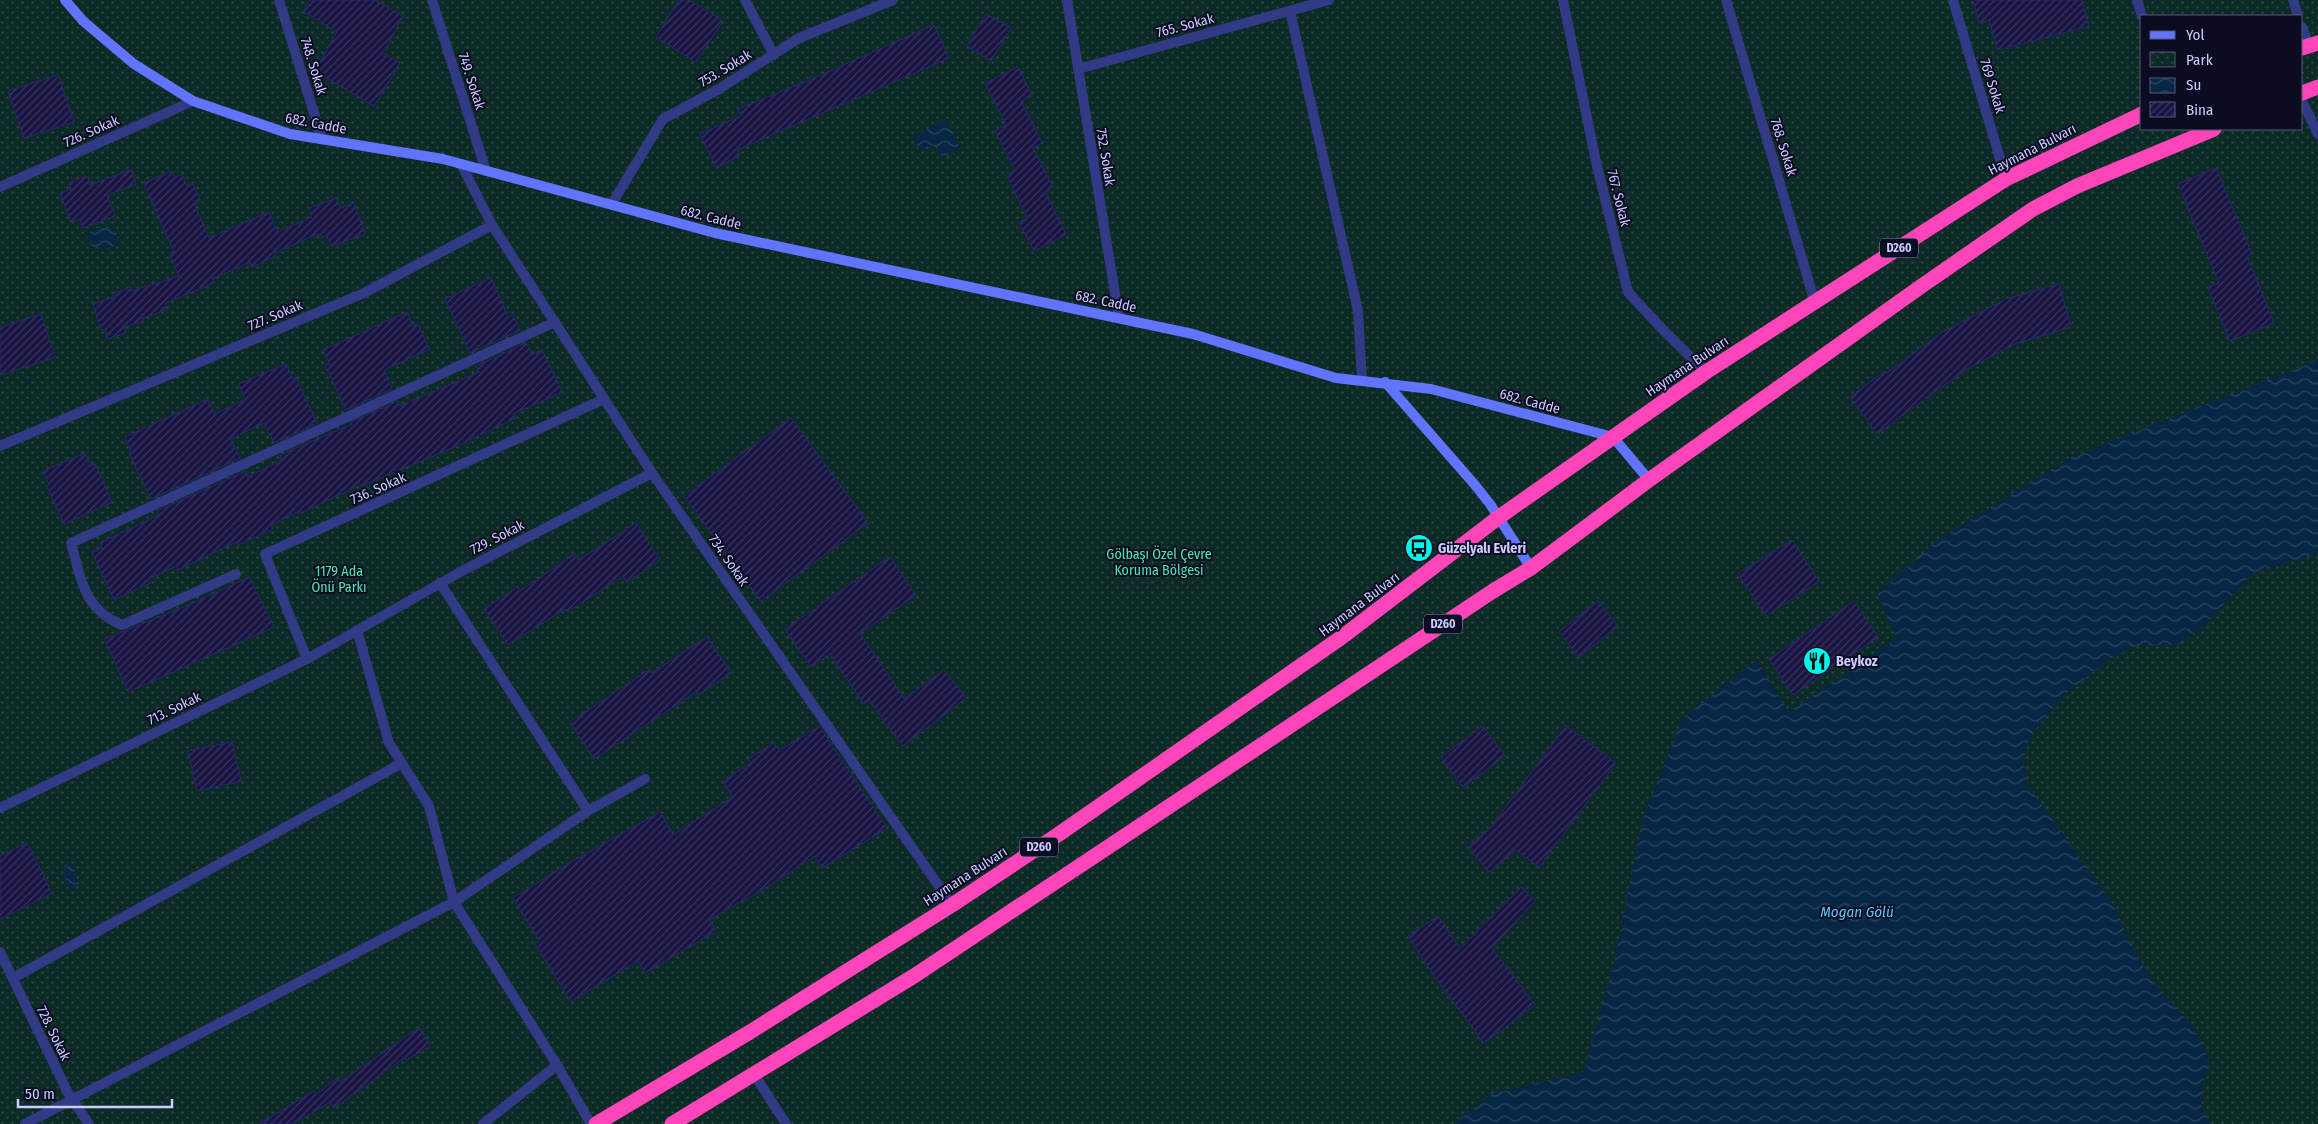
<svg xmlns="http://www.w3.org/2000/svg" width="2318" height="1124" viewBox="0 0 2318 1124" font-family="'Fira Sans Condensed',sans-serif">
<style>
.park{fill:url(#park-dots);fill-rule:evenodd}
.water{fill:url(#water-waves)}
.building{fill:url(#building-hatch);stroke:#292572}
.lines{fill:none;stroke-linecap:round;stroke-linejoin:round}
.lane{stroke:#313a84;stroke-width:10}
.street{stroke:#313a84;stroke-width:10}
.secondary{stroke:#6174ff;stroke-width:10}
.highway{stroke:#ff45b9;stroke-width:15}
.labels{text-anchor:middle;stroke-width:4;stroke-linejoin:round;paint-order:stroke}
.shield{fill:#0b0b21;stroke:#9192bc;stroke-width:1}
.shield-label{font-size:12px;font-weight:bold;fill:#caccff}
.street-label{font-size:14px;fill:#caccff;stroke:#0b0b21}
.poi-label{font-size:14px;font-weight:bold;fill:#caccff;stroke:#0b0b21;text-anchor:start}
.park-label{font-size:14px;fill:#4ceaac;stroke:#0b0b21}
.water-label{font-size:15px;font-style:italic;fill:#58caff;stroke:#0b0b21}
</style>
<defs>
<pattern id="park-dots" width="8" height="8" patternUnits="userSpaceOnUse" patternTransform="scale(1.25)"><rect width="8" height="8" fill="#0d2b26"/><path d="M2 2h.1M6 6h.1" fill="none" stroke="#2f4947" stroke-width="1.8" stroke-linecap="round"/></pattern>
<pattern id="water-waves" width="16" height="10" patternUnits="userSpaceOnUse" patternTransform="scale(1.25)"><rect width="16" height="10" fill="#072644"/><path d="M0 5q4-4 8 0t8 0" fill="none" stroke="#2a4460"/></pattern>
<pattern id="building-hatch" width="6" height="6" patternUnits="userSpaceOnUse" patternTransform="scale(1.25)"><rect width="6" height="6" fill="#181543"/><path d="M-1 1l2-2M0 6l6-6M5 7l2-2" fill="none" stroke="#38365f"/></pattern>
</defs>
<rect width="100%" height="100%" fill="#0b0b21"/>
<path class="park" d="M0,0H2318V1124H0ZM2142,16H2302V129H2142Z"/>
<path class="water" d="M946,120L959,146L958,150L942,158L938,148L931,145L919,150L913,137Z
M104,227L112,230L118,235L116,245L105,249L92,246L87,238L92,229Z
M2318,360V553L2252,574L2203,627L2180,644L2135,646L2107,661L2064,695L2031,735L2023,759L2027,784L2111,901L2137,955L2152,981L2191,1024L2209,1058L2203,1083L2201,1109L2212,1124H1454L1491,1094L1584,1072L1614,963L1642,821L1682,719L1757,660L1788,712L1896,639L1878,593L1936,541L2070,458Z
M71,862L79,884L70,890L62,868Z"/>
<path class="building" d="M310,0H375L403,16L383,53L400,63L374,106L315,71L337,32L303,11Z
M679,0H689L723,21L696,62L656,37Z
M1973,0H2081L2089,26L1998,50L1989,20L1979,23Z
M986,14L1011,28L991,61L967,46Z
M934,25L949,58L737,150L740,156L716,167L700,134L741,116L738,109L805,82Z
M1018,67L1032,96L1021,101L1042,143L1033,148L1053,187L1045,192L1066,234L1034,251L1019,222L1028,218L1006,175L1015,170L995,131L1006,125L985,83Z
M58,75L74,122L24,138L8,91Z
M2216,168L2252,254L2247,256L2274,323L2230,341L2208,287L2219,283L2178,184Z
M131,170L136,184L107,195L115,216L83,228L80,219L71,222L60,193L71,189L69,183L87,176L90,185Z
M172,171L175,178L182,174L187,186L193,184L200,200L194,203L209,238L269,212L278,232L312,217L309,208L336,198L340,208L354,203L365,234L331,246L327,235L319,238L318,234L274,253L276,256L252,267L250,262L212,279L214,283L165,303L167,310L142,318L143,321L124,327L126,333L108,339L105,329L101,330L93,304L116,297L114,293L131,287L132,291L179,276L169,254L174,252L144,183Z
M491,278L508,317L513,315L520,330L470,353L445,299Z
M2059,284L2071,327L2017,343L1965,370L1877,434L1850,397L1885,371L1887,373L1941,333L2006,299Z
M407,312L413,326L418,324L429,349L384,370L392,389L346,410L325,365L330,364L323,350Z
M41,314L55,357L0,375V328Z
M526,343L532,355L542,350L562,392L513,414L515,418L466,442L362,486L361,485L300,513L299,511L271,525L273,529L238,545L236,542L178,570L176,566L148,579L150,583L114,600L92,552L102,548L100,543L159,515L157,511L246,471L248,477L282,460L280,455L352,424L351,422L398,401L400,406L479,372L476,366Z
M286,364L293,379L296,378L317,423L274,443L264,423L230,439L240,458L151,499L129,453L131,452L125,437L208,399L214,414L245,400L239,384Z
M791,418L868,523L761,601L684,496Z
M85,453L91,466L95,464L112,502L64,524L47,486L49,484L43,471Z
M636,523L660,560L627,582L623,576L567,612L564,609L508,645L484,609L517,587L520,591L575,554L579,560Z
M1792,540L1819,581L1766,616L1738,574Z
M890,557L916,595L860,633L904,699L944,670L966,698L903,746L869,700L864,704L830,654L811,667L785,629Z
M249,577L274,627L128,692L105,639L196,602Z
M1598,601L1618,626L1579,657L1559,632Z
M1854,601L1878,637L1793,695L1769,659Z
M707,637L731,673L698,695L696,692L594,759L570,722L650,669L652,673Z
M819,726L887,828L822,868L815,856L744,901L743,900L709,920L716,931L645,973L638,961L571,1001L535,944L540,941L513,898L568,864L660,812L673,835L733,797L723,781L751,763L748,759L774,743L779,751Z
M1483,726L1505,756L1463,787L1441,757Z
M1566,726L1616,763L1539,867L1516,850L1489,872L1468,847L1491,827Z
M232,742L241,781L197,791L188,751Z
M27,843L52,893L0,919V856Z
M1521,887L1535,901L1492,948L1535,1005L1484,1043L1435,977L1408,936L1438,916L1460,949Z
M419,1028L430,1046L406,1060L404,1058L334,1108L330,1102L293,1124H259L314,1091L316,1095L337,1078L340,1082Z"/>
<g class="lines">
<path class="lane" d="M236,574L122,625C83,609 81,578 71,543L555,322"/>
<path class="street" d="M279,0L322,139
M432,0L486,171
M745,0L774,55
M1067,0L1119,318
M1563,0L1596,162L1628,292L1663,330L1706,372
M1726,0L1815,303
M1953,0L2006,179
M2137,0L2142,16
M2293,0L2298,16
M1290,11L1358,311L1362,380
M2302,27L2309,45
M1078,69L1329,0
M2302,101L2318,134
M0,187L193,101
M611,205L663,119L719,89L799,38L893,0
M492,225L652,473L952,905
M0,446L364,293L492,225L461,164
M440,583L588,811
M357,630L389,743L429,806L454,902L557,1065L591,1124
M307,659L265,554L604,399
M0,808L307,659L462,571L652,473
M0,952L68,1093L89,1124
M13,978L402,763
M754,1074L786,1124
M25,1124L454,902L588,811L645,779
M483,1124L557,1065"/>
<path class="secondary" d="M65,0L83,21L134,64L193,101L290,134L443,159L715,233L1193,334L1336,378L1431,389L1613,437L1649,480
M1385,382L1475,485L1490,504L1531,568"/>
<path class="highway" d="M2302,48L2318,43
M2302,93L2318,87
M596,1124L750,1032L952,905L1059,834L1342,637L1499,517L1706,372L2006,179L2142,114
M672,1124L914,976L1493,591L1531,568L1649,480L1923,285L2033,209L2077,186L2214,129"/>
</g>
<defs>
<g id="bus-disc" transform="scale(1.4375)"><circle r="9.5" fill="#00f5eb" stroke="#0b0b21"/><path d="M-5-6H5V4H4V6H2V4H-2V6H-4V4H-5ZM-3.5-4V0h7V-4ZM-3.5 1.2v1.5H-2V1.2ZM2 1.2v1.5H3.5V1.2Z" fill="#111"/></g>
<g id="restaurant-disc" transform="scale(1.4375)"><circle r="9.5" fill="#00f5eb" stroke="#0b0b21"/><path d="M-5-6h1v4h1v-4h1v4h1v-4h1v5L-1.5 .5V6h-2V.5L-5-1ZM5-6V6H3V1.5H1.5Q1.5-4 5-6Z" fill="#111"/></g>
</defs>
<g fill-rule="evenodd">
<use href="#bus-disc" x="1419" y="548"/>
<use href="#restaurant-disc" x="1817" y="661"/>
</g>
<g class="labels">
<g class="shield">
<rect x="1880" y="238.5" width="38" height="19" rx="4"/>
<rect x="1424" y="614.5" width="38" height="19" rx="4"/>
<rect x="1020" y="837.5" width="38" height="19" rx="4"/>
</g>
<g class="shield-label">
<text x="1899" y="252">D260</text>
<text x="1443" y="628">D260</text>
<text x="1039" y="851">D260</text>
</g>
<g class="street-label">
<text transform="translate(1185 25) rotate(-15)" y="5">765. Sokak</text>
<text transform="translate(314 66) rotate(73)" y="5">748. Sokak</text>
<text transform="translate(725 68) rotate(-31)" y="5">753. Sokak</text>
<text transform="translate(472 81) rotate(72)" y="5">749. Sokak</text>
<text transform="translate(1993 86) rotate(73)" y="5">769 Sokak</text>
<text transform="translate(316 123) rotate(11)" y="5">682. Cadde</text>
<text transform="translate(91 131) rotate(-24)" y="5">726. Sokak</text>
<text transform="translate(1784 147) rotate(73)" y="5">768. Sokak</text>
<text transform="translate(2032 149) rotate(-27)" y="5">Haymana Bulvarı</text>
<text transform="translate(1106 157) rotate(81)" y="5">752. Sokak</text>
<text transform="translate(1619 198) rotate(76)" y="5">767. Sokak</text>
<text transform="translate(711 217) rotate(14)" y="5">682. Cadde</text>
<text transform="translate(1106 301) rotate(12)" y="5">682. Cadde</text>
<text transform="translate(275 315) rotate(-23)" y="5">727. Sokak</text>
<text transform="translate(1687 366) rotate(-34)" y="5">Haymana Bulvarı</text>
<text transform="translate(1530 401) rotate(15)" y="5">682. Cadde</text>
<text transform="translate(378 488) rotate(-24)" y="5">736. Sokak</text>
<text transform="translate(497 537) rotate(-27)" y="5">729. Sokak</text>
<text transform="translate(729 560) rotate(55)" y="5">734. Sokak</text>
<text transform="translate(1359 604) rotate(-37)" y="5">Haymana Bulvarı</text>
<text transform="translate(174 708) rotate(-26)" y="5">713. Sokak</text>
<text transform="translate(965 876) rotate(-33)" y="5">Haymana Bulvarı</text>
<text transform="translate(54 1033) rotate(64)" y="5">728. Sokak</text>
</g>
<g class="poi-label">
<text x="1438" y="553">Güzelyalı Evleri</text>
<text x="1836" y="666">Beykoz</text>
</g>
<g class="park-label">
<text x="1159" y="559">Gölbaşı Özel Çevre<tspan x="1159" dy="16">Koruma Bölgesi</tspan></text>
<text x="339" y="576">1179 Ada<tspan x="339" dy="16">Önü Parkı</tspan></text>
</g>
<g class="water-label">
<text x="1857" y="917">Mogan Gölü</text>
</g>
</g>
<rect x="2140" y="15" width="162" height="115" fill="#0b0b21" stroke="#57587a"/>
<rect x="2150" y="31" width="25" height="8" fill="#6174ff" stroke="#57587a"/>
<text x="2186" y="40" font-size="15" fill="#caccff">Yol</text>
<rect x="2150" y="52" width="25" height="15" fill="url(#park-dots)" stroke="#57587a"/>
<text x="2186" y="65" font-size="15" fill="#caccff">Park</text>
<rect x="2150" y="78" width="25" height="15" fill="url(#water-waves)" stroke="#57587a"/>
<text x="2186" y="90" font-size="15" fill="#caccff">Su</text>
<rect x="2150" y="102" width="25" height="15" fill="url(#building-hatch)" stroke="#57587a"/>
<text x="2186" y="115" font-size="15" fill="#caccff">Bina</text>
<path d="M18 1099v8h154v-8" fill="none" stroke="#caccff" stroke-width="2.5"/>
<text x="25" y="1099" font-size="15" fill="#caccff" stroke="#0b0b21" stroke-width="4" paint-order="stroke">50 m</text>
</svg>
